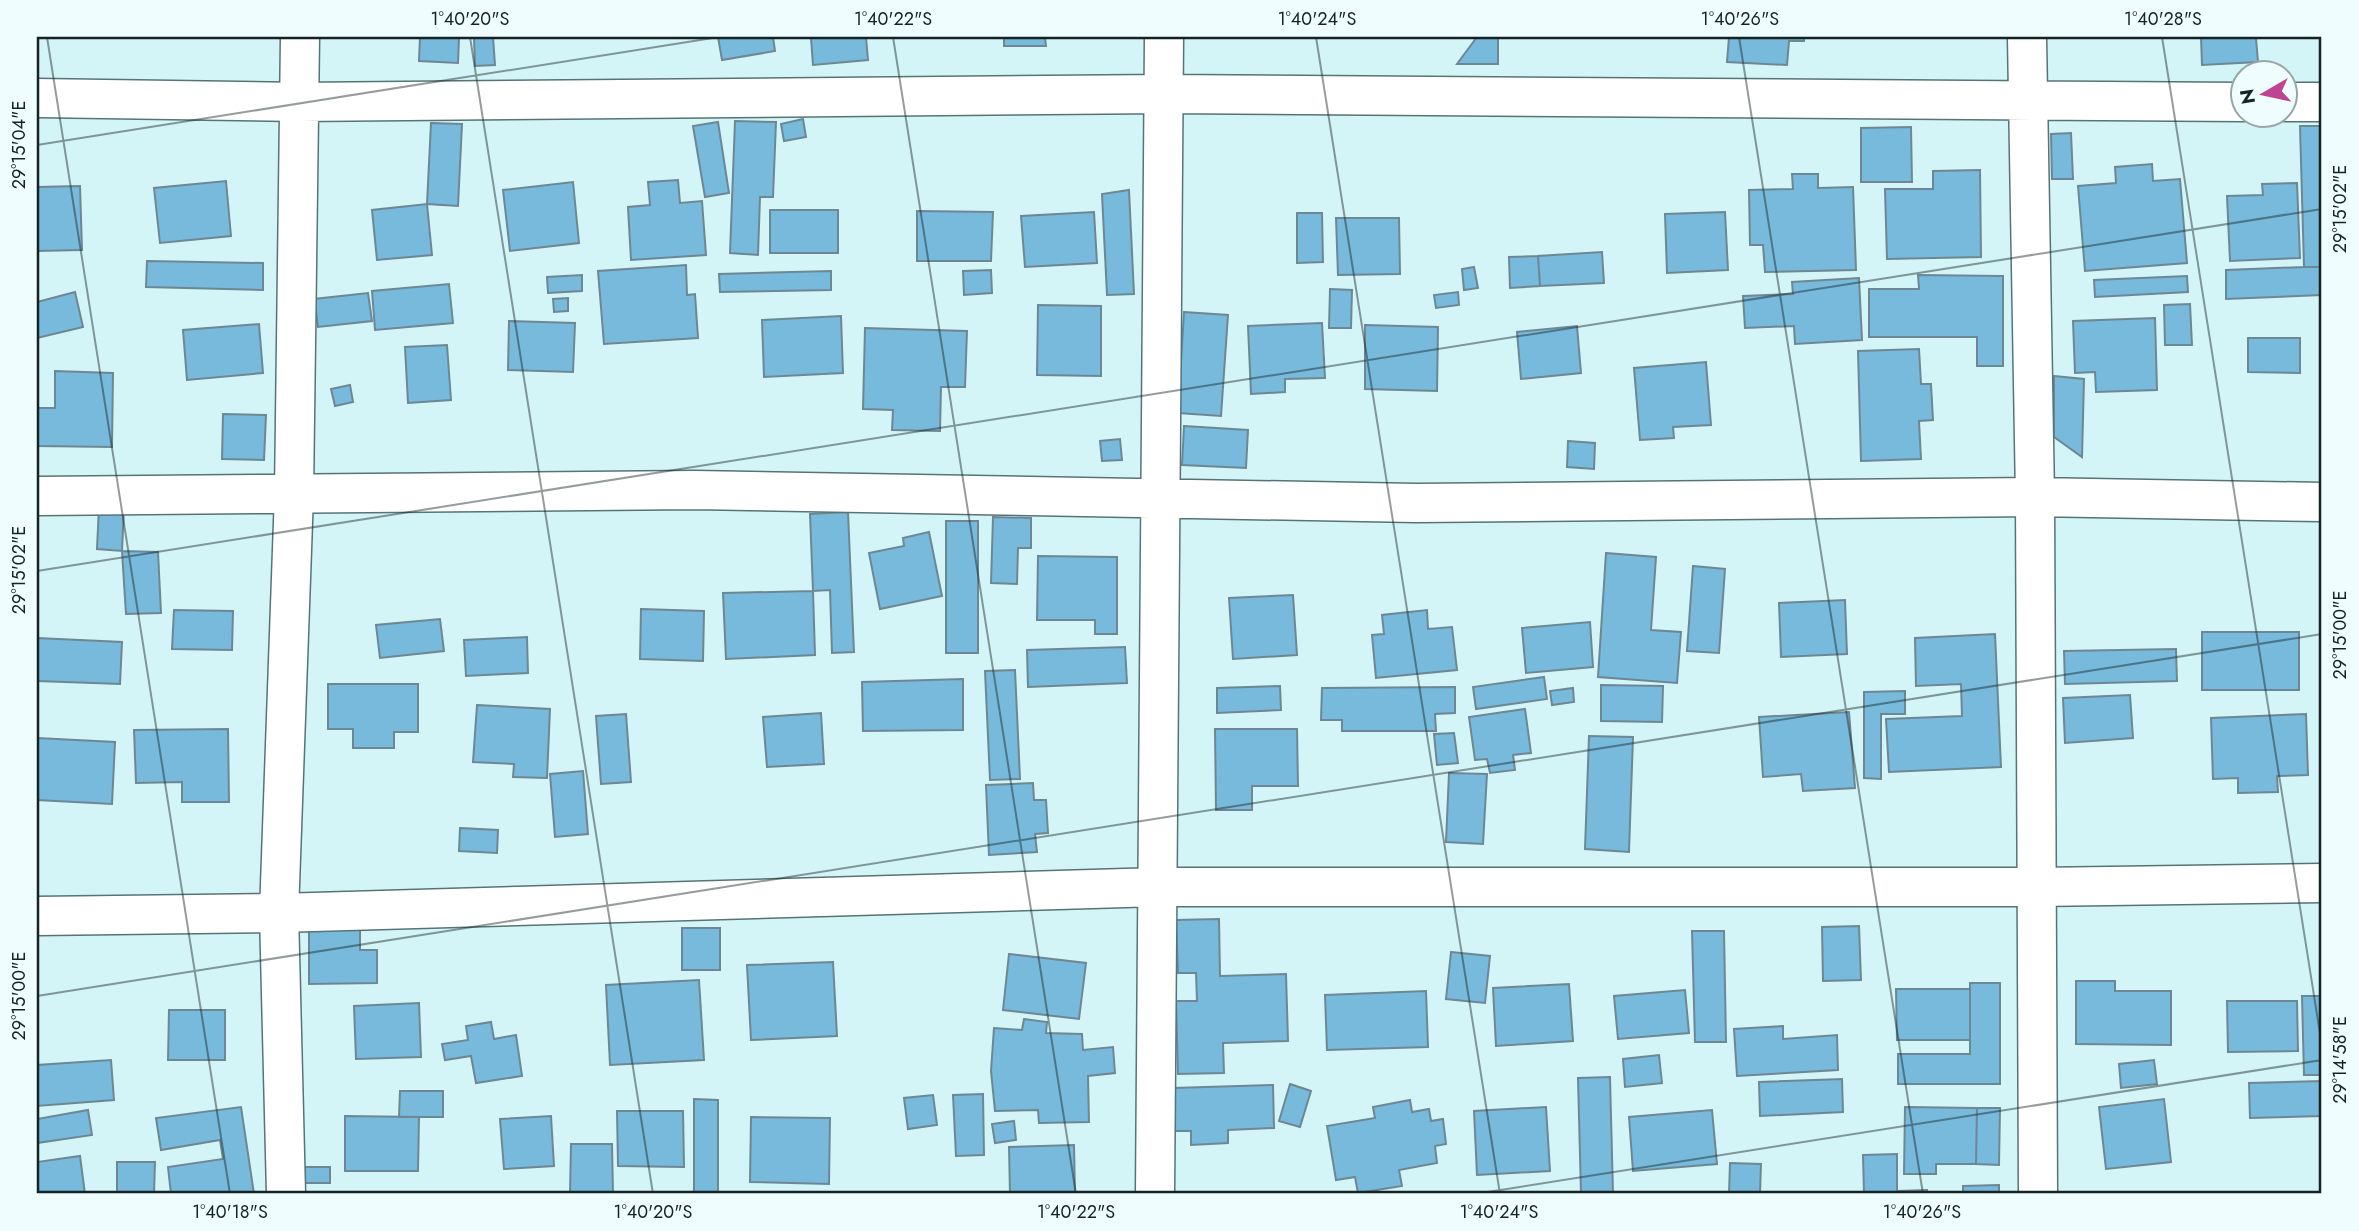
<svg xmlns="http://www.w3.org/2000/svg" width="2359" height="1231" viewBox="0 0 2359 1231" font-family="Jost,sans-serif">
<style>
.building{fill:#77badc;stroke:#6e8794;stroke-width:2}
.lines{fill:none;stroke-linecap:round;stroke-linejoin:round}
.minor-casing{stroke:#567476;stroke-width:41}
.minor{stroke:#fff;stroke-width:38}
.ticks{fill:none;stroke:#162324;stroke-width:2;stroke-opacity:0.45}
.neatline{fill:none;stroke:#162324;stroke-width:2.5}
.ticks-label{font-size:18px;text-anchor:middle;fill:#162324}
</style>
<rect width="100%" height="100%" fill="#d4f5f7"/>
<path class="building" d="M420,37H459L458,63L419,61Z
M493,37L495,65L475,66L474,38Z
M718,37H773L775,51L722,60Z
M825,37H866L868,60L813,65L811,38Z
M1004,37H1045L1046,46H1004Z
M1477,37H1498V64H1457Z
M1729,37H1804V41H1789L1787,65L1727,62Z
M2201,37H2275L2256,38L2258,62L2202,65Z
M803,119L806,137L784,141L781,124Z
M735,121L776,122L773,197H760L758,255L730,253Z
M718,122L729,193L705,197L693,126Z
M431,123L462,124L458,206L427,204Z
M2300,126H2322V267H2304Z
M1911,127L1912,182H1861V128Z
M2071,133L2073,179H2052L2051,134Z
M2152,164L2153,181L2180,179L2187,263L2085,271L2078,186L2116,183L2115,167Z
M1980,170L1981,257L1887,259L1885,189H1933V171Z
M1792,174H1818V188L1853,187L1856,270L1765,272L1763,245H1750L1749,190L1793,189Z
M678,180L680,203L702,201L706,255L631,260L628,207L650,205L648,182Z
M226,181L231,236L160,243L154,188Z
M573,182L579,243L510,251L503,190Z
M2297,183L2300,258L2230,261L2227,196L2263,195L2262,184Z
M80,186L82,250L37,251V187Z
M1129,190L1134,294L1107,295L1102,194Z
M427,204L432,255L377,260L372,210Z
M770,210H838V253H770Z
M917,211L993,212L991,261H917Z
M1094,212L1097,263L1025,267L1021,216Z
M1725,212L1728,270L1667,273L1665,214Z
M1297,213H1322L1323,262L1297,263Z
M1336,218H1399L1400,274L1338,275Z
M1602,252L1604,283L1540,286L1538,256Z
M1538,256L1540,286L1510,288L1509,257Z
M147,261L263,263V290L146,287Z
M686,265L687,295L695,294L698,338L604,344L598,271Z
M1474,267L1478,288L1464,290L1462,269Z
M2304,267H2322V295L2226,299V270Z
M991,270L992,293L964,295L963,271Z
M831,271V290L720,292L719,274Z
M582,275V291L548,293L547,277Z
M1918,275L2003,276V366H1977V337H1869V289H1919Z
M2187,276L2188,292L2095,297L2094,280Z
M1859,278L1862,340L1795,344L1794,326L1745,328L1743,296L1793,294L1792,282Z
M449,284L453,323L375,330L372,291Z
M1330,289L1352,290L1351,328H1329Z
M75,292L83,327L37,338V302Z
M1458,292L1459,305L1436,308L1434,295Z
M368,293L372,321L318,327L314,299Z
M568,298V311L554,312L553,299Z
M2190,304L2192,345H2165L2164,305Z
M1038,305L1101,306V376L1037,375Z
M1184,312L1228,315L1221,416L1178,413Z
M841,316L843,373L764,377L762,320Z
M2155,318L2157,390L2096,392L2095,372L2075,373L2073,321Z
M509,321L575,323L573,372L508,370Z
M1322,323L1325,378L1285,379V392L1251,394L1248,326Z
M259,324L263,373L187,380L183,330Z
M1365,325L1438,327L1437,391L1365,389Z
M1577,326L1581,373L1521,379L1517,332Z
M865,328L967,331L965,387H941L940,431L892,430L893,410L863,409Z
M2248,338H2300V373L2248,372Z
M447,345L451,400L408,403L405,347Z
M1919,349L1921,384H1931L1933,420L1919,421L1921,459L1861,461L1858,351Z
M1706,362L1711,425L1673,427L1674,438L1640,440L1634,368Z
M55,371L113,373L112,447L37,446V408H55Z
M2054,376L2084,379L2082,457L2054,437Z
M350,385L353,402L335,406L331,389Z
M223,414L266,415L264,460L222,459Z
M1184,426L1248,430L1246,468L1182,465Z
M1120,439L1122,460L1102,461L1100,441Z
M1568,441L1595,443L1594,469L1567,467Z
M99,506L124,507L122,551L97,549Z
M848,512L854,652L832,653L830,590L813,591L810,514Z
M993,517L1031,518V548H1018L1017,584L991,583Z
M946,521H978V653H946Z
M929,532L942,596L880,609L869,553L904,546L903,538Z
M122,551L158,552L161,613L126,614Z
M1606,553L1656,557L1651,630L1681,632L1677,683L1598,677Z
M1038,556L1117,557V634H1095V620H1037Z
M1693,566L1725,569L1719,653L1687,651Z
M813,591L815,655L726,659L723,593Z
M1293,595L1297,655L1233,659L1229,598Z
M1845,600L1847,654L1781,657L1779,603Z
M641,609L704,611L703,661L640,659Z
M174,610L233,611L232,650L172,649Z
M1427,610L1428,629L1452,627L1457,670L1376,678L1372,635L1384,634L1382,615Z
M440,619L444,651L380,658L376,625Z
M1590,622L1593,667L1526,673L1522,628Z
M2202,632H2299V690H2202Z
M1995,634L2001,767L1889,772L1886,719L1962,716L1961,684L1916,686L1915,638Z
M527,637L528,673L466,676L464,640Z
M37,638L122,642L120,684L37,681Z
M1125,647L1127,683L1028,687L1027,650Z
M2176,649L2177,681L2065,684L2064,651Z
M1015,670L1020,779L990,780L985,671Z
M1544,677L1547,699L1476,709L1473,687Z
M963,679V730L863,731L862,682Z
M328,684H418V732H394V748H353V729H328Z
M1601,685L1663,686L1662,722L1601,721Z
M1280,686L1281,710L1217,713V688Z
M1455,687V713L1435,714L1436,731H1342V720H1321L1322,688Z
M1573,688L1574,702L1552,705L1550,691Z
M1905,691V714H1881V779L1864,778V692Z
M2130,695L2133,738L2065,743L2063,698Z
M477,705L550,709L547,778L513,777L514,764L473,762Z
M1525,709L1531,753L1513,755L1515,770L1490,773L1487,759L1475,760L1469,717Z
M1849,712L1855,788L1803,791L1801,774L1763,777L1759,717Z
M821,713L824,764L767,767L763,717Z
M626,714L631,782L601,784L596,716Z
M2306,714L2308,775L2277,776L2278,792L2238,793V778L2213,779L2211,718Z
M228,729L229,802H182V782L136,783L134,730Z
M1215,729H1297L1298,786H1252V810H1216Z
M1454,733L1458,763L1437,765L1434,734Z
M1589,736L1633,737L1629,852L1585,849Z
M37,738L115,742L112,804L37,800Z
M583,771L588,834L555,837L550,774Z
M1449,773L1487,774L1483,844L1446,842Z
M1033,783L1034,800H1046L1048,833L1035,834L1037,852L989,855L986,785Z
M460,828L498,830L497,853L459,851Z
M1219,919L1220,976L1286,974L1288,1041L1223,1043L1224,1073L1178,1074L1176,1001H1197L1196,973H1178L1176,920Z
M309,925H360V950H377V983L309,984Z
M1859,926L1861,980L1823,981L1822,927Z
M2321,927H2322V1075H2304L2302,996H2322Z
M682,928H720V970H682Z
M1692,931H1724L1726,1042H1695Z
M1451,952L1490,956L1485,1003L1446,999Z
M1009,954L1086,963L1079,1019L1003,1010Z
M833,962L837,1036L751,1040L747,965Z
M699,980L704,1060L610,1065L606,985Z
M2076,981H2115V991H2171V1045L2076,1044Z
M1970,983H2000V1084H1898V1054H1970Z
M1569,984L1573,1041L1496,1046L1493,988Z
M1896,989H1970V1040H1897Z
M1685,990L1689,1033L1618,1039L1614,996Z
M1426,991L1428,1047L1327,1050L1325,995Z
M2227,1001H2297L2298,1051L2228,1052Z
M419,1003L421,1057L356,1059L354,1006Z
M169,1010H225V1060H168Z
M1024,1019L1047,1022L1046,1033L1082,1034L1083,1050L1113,1047L1115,1073L1088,1076L1089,1122L1039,1123L1038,1110L995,1111L991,1071L994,1028L1022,1030Z
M491,1022L494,1039L516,1035L522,1076L476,1083L471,1056L445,1060L442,1044L468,1040L466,1026Z
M1783,1026V1039L1837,1035L1838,1070L1737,1076L1734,1029Z
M1659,1055L1662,1083L1625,1087L1623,1059Z
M111,1060L114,1100L37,1106V1065Z
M2154,1060L2157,1084L2121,1088L2119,1064Z
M1610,1077L1613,1194H1581L1578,1078Z
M1842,1079L1843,1112L1760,1116L1759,1082Z
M2322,1081V1116L2250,1118L2249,1083Z
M1290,1084L1311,1091L1300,1127L1279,1121Z
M1273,1085L1274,1128L1228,1130V1143L1191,1145V1131H1175L1173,1088Z
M400,1091H443V1117H399Z
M983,1094L984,1155L956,1156L953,1095Z
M933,1095L937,1125L908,1129L904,1098Z
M694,1099L718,1100V1194H694Z
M2164,1099L2171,1162L2106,1169L2099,1107Z
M1410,1100L1412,1112L1429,1109L1431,1121L1443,1119L1446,1144L1435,1146L1437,1163L1399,1170L1402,1186L1358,1193L1355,1177L1336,1180L1327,1126L1375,1118L1373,1107Z
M241,1107L254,1194H171L168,1167L223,1159L220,1140L161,1150L156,1118Z
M1546,1107L1550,1171L1477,1175L1474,1111Z
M1905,1107L1977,1108L1976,1164H1936V1174H1904Z
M1977,1108H2000L1999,1165L1976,1164Z
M88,1110L92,1135L37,1143V1119Z
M1712,1110L1717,1164L1633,1171L1629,1117Z
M617,1111H683L684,1167L618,1166Z
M345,1116L419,1117L418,1171H345Z
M551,1116L554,1166L504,1169L500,1119Z
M751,1117L830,1118L829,1184L750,1182Z
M1014,1121L1016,1140L995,1143L992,1124Z
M571,1144H612L613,1194H570Z
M1074,1145L1075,1194H1010L1009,1147Z
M1897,1154V1191L1927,1190V1194H1864L1863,1155Z
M80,1156L85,1194H37V1162Z
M117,1162H155L154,1194H117Z
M1730,1163L1761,1164L1760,1194H1729Z
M305,1167H330V1183H305Z
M1999,1185V1194H1963V1186Z"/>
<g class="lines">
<g class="minor-casing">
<path id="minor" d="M2027,37L2035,497L2038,1194
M37,98L299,102L1164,94L2244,102
M2286,102H2322
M37,496L695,490L1416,503L2035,497L2322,502
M37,916L279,913L1159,887H2037L2322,883
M286,1194L279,913L294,494L300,37
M1155,1194L1164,37"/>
</g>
<use href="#minor" class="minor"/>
</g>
<path class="ticks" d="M47,37L230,1194M470,37L653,1194M893,37L1076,1194M1316,37L1500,1194M1739,37L1923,1194M2162,37L2322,1046M37,145L719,37M37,571L2322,209M37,996L2322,634M1475,1194L2322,1060"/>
<rect width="2359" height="1231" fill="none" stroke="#f0fdfe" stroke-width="77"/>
<g transform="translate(2264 94) rotate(261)"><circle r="33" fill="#f0fdfe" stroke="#99a6a7" stroke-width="2"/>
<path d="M0-5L12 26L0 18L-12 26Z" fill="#bf4393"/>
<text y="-10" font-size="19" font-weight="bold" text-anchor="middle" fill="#162324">N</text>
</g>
<rect x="38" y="38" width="2282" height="1154" class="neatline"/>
<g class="ticks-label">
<text x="470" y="25">1°40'20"S</text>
<text x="893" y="25">1°40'22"S</text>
<text x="1317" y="25">1°40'24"S</text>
<text x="1740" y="25">1°40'26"S</text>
<text x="2163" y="25">1°40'28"S</text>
<text transform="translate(19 145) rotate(-90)" y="6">29°15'04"E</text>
<text transform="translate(2340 209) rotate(-90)" y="6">29°15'02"E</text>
<text transform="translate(19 570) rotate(-90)" y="6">29°15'02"E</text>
<text transform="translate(2340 635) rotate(-90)" y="6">29°15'00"E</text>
<text transform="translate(19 996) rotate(-90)" y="6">29°15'00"E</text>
<text transform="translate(2340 1060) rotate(-90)" y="6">29°14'58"E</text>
<text x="230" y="1218">1°40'18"S</text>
<text x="653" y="1218">1°40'20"S</text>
<text x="1076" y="1218">1°40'22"S</text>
<text x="1499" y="1218">1°40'24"S</text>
<text x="1922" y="1218">1°40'26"S</text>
</g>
</svg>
